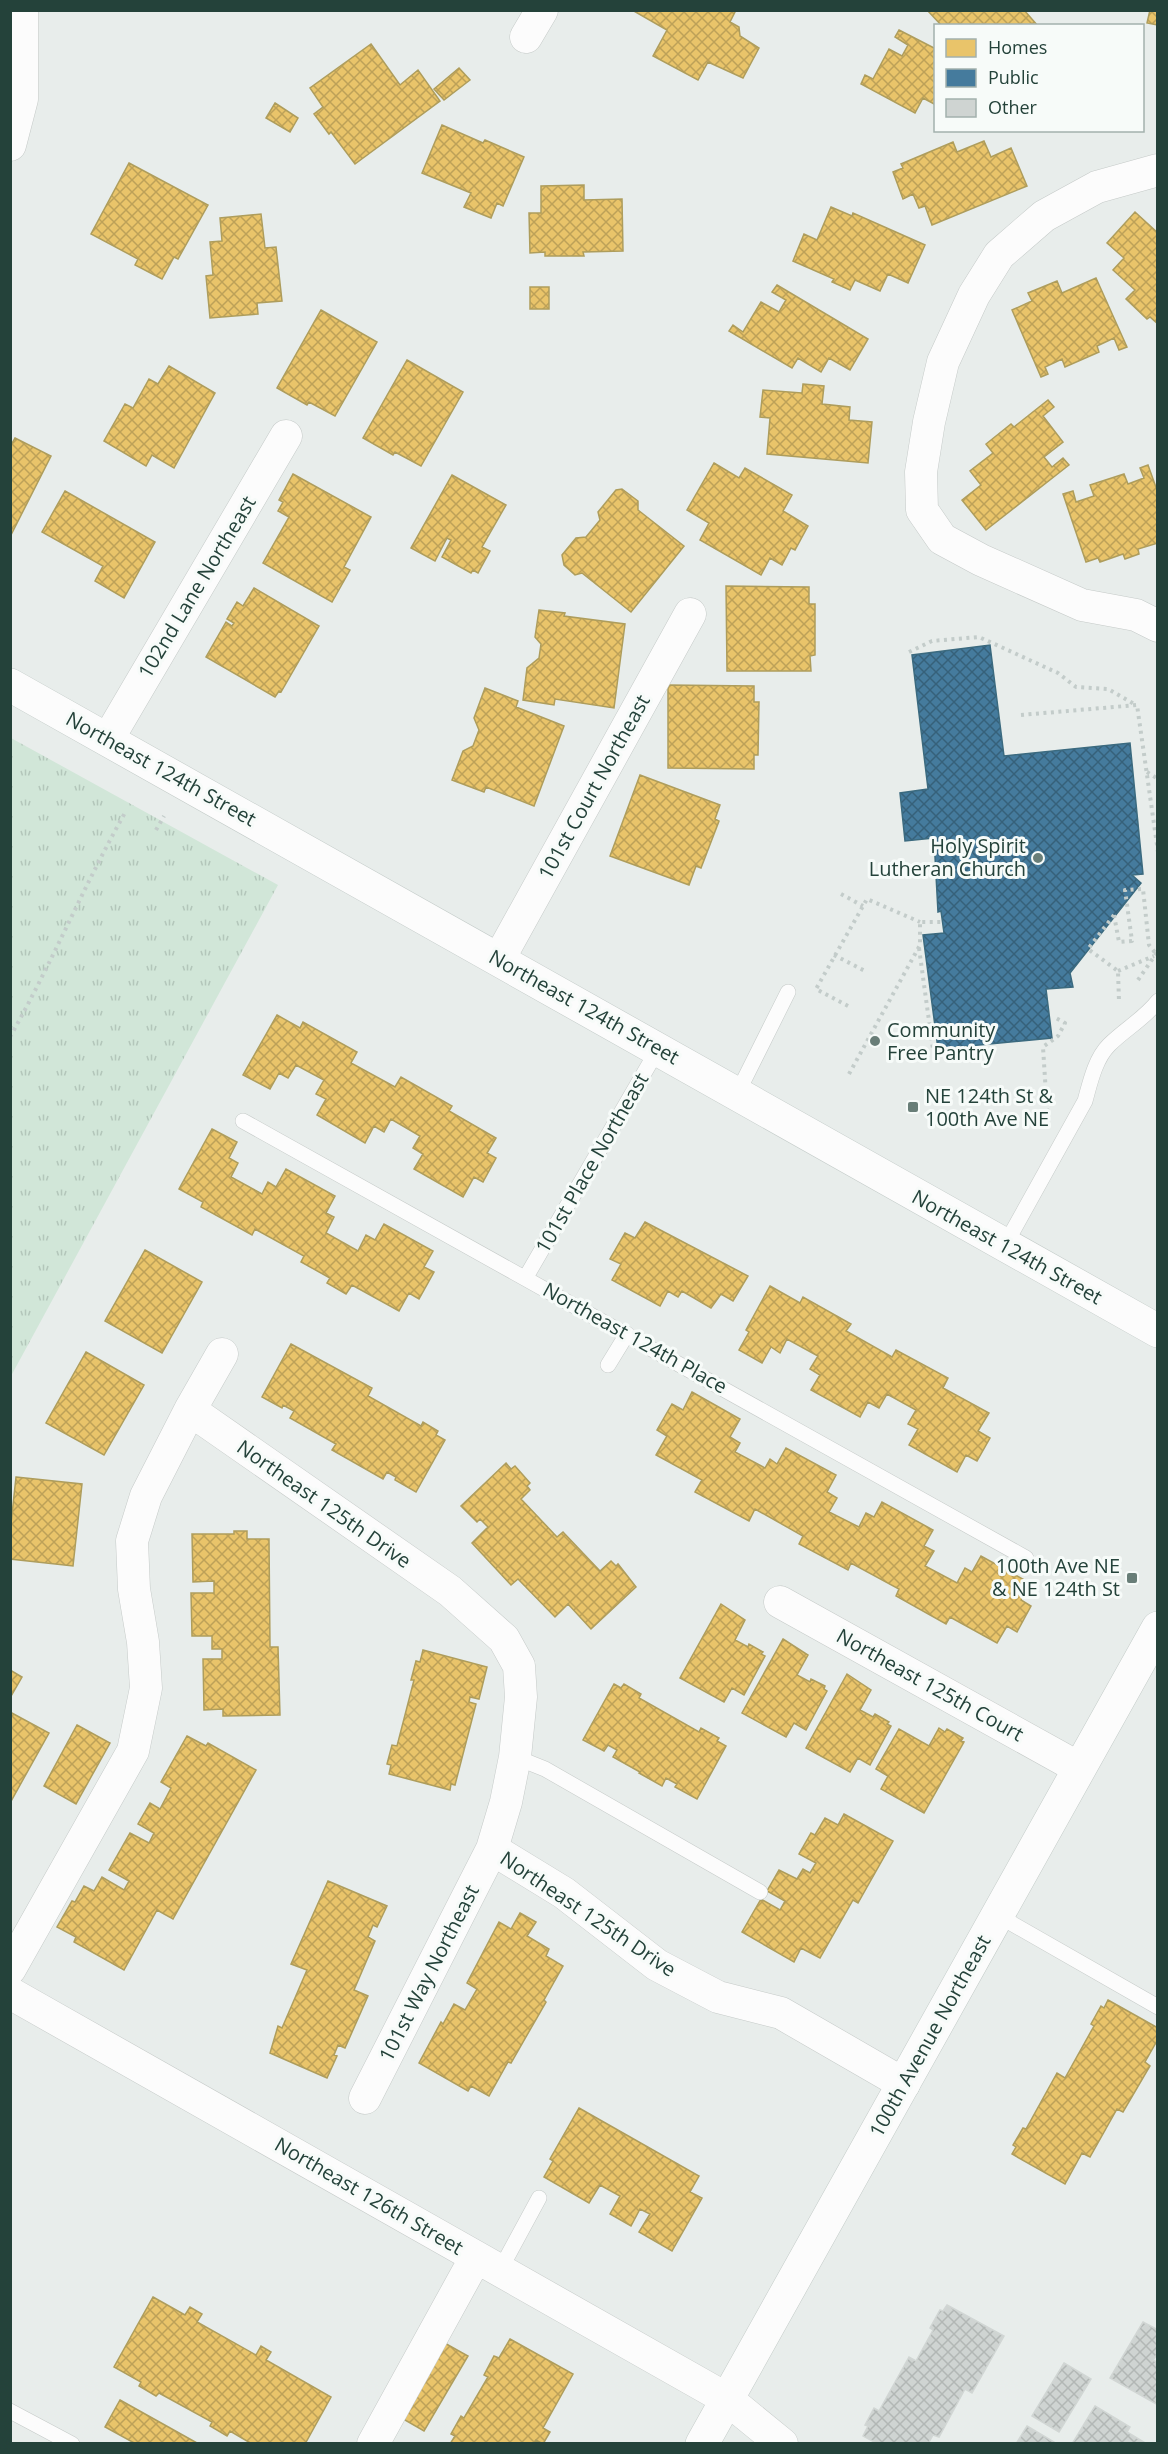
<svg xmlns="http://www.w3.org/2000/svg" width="1168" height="2454" viewBox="0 0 1168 2454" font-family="'Open Sans',sans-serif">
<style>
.grass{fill:url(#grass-tufts)}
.homes{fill:url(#homes-cross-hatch);stroke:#ae9d5c;stroke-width:1.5}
.public{fill:url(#public-cross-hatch);stroke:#3b6a7f;stroke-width:1.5}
.building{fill:url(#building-cross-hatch);stroke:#d1d6d4;stroke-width:1.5}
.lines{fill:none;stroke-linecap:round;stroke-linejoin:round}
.service-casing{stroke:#c5cac8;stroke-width:16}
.minor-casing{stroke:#c5cac8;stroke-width:33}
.secondary-casing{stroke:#c3cbc8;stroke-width:34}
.path{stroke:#c3ccca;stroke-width:4;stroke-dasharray:3 4.5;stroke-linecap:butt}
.service{stroke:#fcfcfc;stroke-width:15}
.minor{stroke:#fcfcfc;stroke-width:32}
.secondary{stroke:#fcfcfc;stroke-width:33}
.poi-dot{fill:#697e78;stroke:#f7fbf9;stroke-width:2}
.labels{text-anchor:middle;stroke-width:6;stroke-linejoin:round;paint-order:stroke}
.street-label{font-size:20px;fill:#24423a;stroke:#f7fbf9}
.poi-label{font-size:20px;fill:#24423a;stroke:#f7fbf9;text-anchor:end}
</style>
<defs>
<pattern id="grass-tufts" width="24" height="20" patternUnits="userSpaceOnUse" patternTransform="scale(1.5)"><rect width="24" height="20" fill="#d1e6d8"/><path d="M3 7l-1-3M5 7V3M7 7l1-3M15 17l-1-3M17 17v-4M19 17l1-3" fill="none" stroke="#b3c6ba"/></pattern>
<pattern id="homes-cross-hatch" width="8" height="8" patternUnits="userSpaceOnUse" patternTransform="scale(1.5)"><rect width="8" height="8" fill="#e9c46a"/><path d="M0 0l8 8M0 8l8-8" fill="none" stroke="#bda158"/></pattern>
<pattern id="public-cross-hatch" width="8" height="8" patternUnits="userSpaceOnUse" patternTransform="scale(1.5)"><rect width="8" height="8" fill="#457b9d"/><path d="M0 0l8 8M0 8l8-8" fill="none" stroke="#36617a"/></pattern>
<pattern id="building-cross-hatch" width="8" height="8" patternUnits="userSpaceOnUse" patternTransform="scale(1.5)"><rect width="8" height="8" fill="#cfd4d2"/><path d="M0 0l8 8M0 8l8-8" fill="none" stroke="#b2b7b5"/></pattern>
</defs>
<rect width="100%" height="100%" fill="#e8edeb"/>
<path class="grass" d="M11,738L278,885L11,1376Z"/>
<path class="homes" d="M632,10H736L730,22L739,27L740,36L759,48L743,78L708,62L698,80L653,56L667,30Z
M927,10H1024L1038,26H942Z
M1150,10H1158V25L1147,23Z
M899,30L936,49V105L923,98L915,113L861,84L865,75L873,79L889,49L902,56L908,45L895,37Z
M371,44L400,85L418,70L440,101L355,164L331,132L329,134L314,114L323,107L310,88Z
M459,68L470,80L444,100L434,89Z
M275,103L298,118L290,132L266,118Z
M442,125L483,143L485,140L524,157L503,206L497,203L491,218L464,207L471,193L422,173Z
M984,141L991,157L1011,148L1027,186L932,225L925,206L919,208L913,194L903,199L893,172L903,168L901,164L953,142L957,152Z
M129,163L208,205L178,259L174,257L162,279L135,265L138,259L91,234Z
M584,185V200L622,199L623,251L583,252L584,256H545V252L530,253L529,213H541V186Z
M831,207L852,216L853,213L925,245L908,283L888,274L880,291L855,280L850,290L832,282L834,279L793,261L804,234L817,240Z
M1135,212L1158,233V324L1150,317L1147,319L1126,299L1135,290L1113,270L1124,258L1107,243Z
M261,214L265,248L276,247L282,301L257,303L258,314L210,318L206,276L213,275L210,242L222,241L220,218Z
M1096,278L1127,347L1119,350L1114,338L1097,346L1099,352L1065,367L1062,359L1045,367L1048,374L1041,377L1012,310L1032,301L1028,293L1057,281L1062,293Z
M777,285L868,339L850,370L829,358L821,372L798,358L792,368L729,331L733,325L743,332L761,302L779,312L786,300L772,292Z
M530,287H549V309H530Z
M321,310L377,342L335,416L309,402L307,405L277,388Z
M407,360L463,392L421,466L395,452L393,455L363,438Z
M169,366L215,393L174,468L152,455L146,466L104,441L125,404L133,408L149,379L158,384Z
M803,384L824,386L822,404L850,407L849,420L872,422L868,463L767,454L770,418L760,417L763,390L802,393Z
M1048,400L1054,407L1043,416L1063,442L1044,457L1052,467L1063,458L1069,465L986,530L962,500L981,485L970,471L993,453L986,444L1011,424L1014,427Z
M15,438L51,456L11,535L10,447Z
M714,463L739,478L745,468L792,495L783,511L808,526L795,550L791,548L782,565L770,558L761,575L700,540L709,523L687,510Z
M1148,465L1158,493V543L1138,549L1139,554L1125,559L1123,554L1100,562L1098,558L1086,562L1063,494L1073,491L1076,502L1094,496L1090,485L1124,474L1128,484L1144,478L1140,468Z
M293,474L371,517L344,567L350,570L332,602L263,563L289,517L278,511L283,502L279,500Z
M452,475L506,505L482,547L490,551L478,573L473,570L471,573L442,557L451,540L447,538L435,561L411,548Z
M622,489L638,501V510L684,546L631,612L582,573L575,575L564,565L562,555L576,538L586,537L600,520L598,512L616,490Z
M65,491L155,542L124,598L95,581L103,566L42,532Z
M726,586L809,587V604H815V655L810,656L811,671H727Z
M254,588L319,626L281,692L279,691L275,697L206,657L226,622L232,626L234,623L227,619L237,602L243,606Z
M539,610L565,613L564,616L625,624L614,708L555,699L554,705L523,700L527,668L539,658L541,644L535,637Z
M668,685L754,686V702H759L758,755H754V769L668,768Z
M485,688L518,701L516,707L564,726L534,806L486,787L484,792L452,780L463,751L473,746L479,730L474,718Z
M640,775L720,805L715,819L719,821L701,868L696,866L689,885L610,856Z
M277,1015L300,1028L303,1022L357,1052L351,1063L395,1087L401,1077L452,1106L449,1111L496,1138L487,1153L496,1158L483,1182L474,1177L463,1197L414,1169L423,1154L413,1148L420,1136L391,1119L384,1132L374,1126L365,1143L317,1115L326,1099L316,1094L324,1080L296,1065L288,1078L279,1073L270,1089L243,1075Z
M212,1129L237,1142L229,1158L238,1163L231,1177L262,1194L268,1182L276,1187L286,1169L335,1196L326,1213L334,1217L326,1233L358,1251L366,1235L375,1240L384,1224L433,1251L424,1267L434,1272L419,1299L409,1293L399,1311L352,1285L346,1294L327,1283L330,1278L301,1262L304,1256L255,1229L252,1235L201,1207L203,1202L179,1189Z
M645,1222L748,1276L733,1301L721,1294L711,1308L682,1291L678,1297L668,1291L660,1306L612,1280L621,1264L610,1259L625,1233L635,1238Z
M145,1250L202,1282L162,1353L105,1321Z
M770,1286L800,1303L803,1297L851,1324L846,1331L892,1357L896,1350L948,1378L943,1388L989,1413L978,1431L990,1438L977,1461L966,1455L957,1472L909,1445L918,1429L908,1424L916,1410L887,1394L879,1408L868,1402L860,1417L811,1390L820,1375L810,1369L818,1356L787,1339L780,1353L771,1347L762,1363L739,1350L749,1332L746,1330Z
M291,1344L372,1388L368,1396L421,1426L423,1422L438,1431L436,1435L445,1440L416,1492L395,1480L396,1477L387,1472L383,1479L332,1450L336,1444L290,1418L294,1411L283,1405L282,1408L262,1397Z
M86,1352L144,1385L104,1455L46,1423Z
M692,1392L740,1419L730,1437L740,1443L735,1452L765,1468L770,1459L777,1464L786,1448L836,1475L827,1492L837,1498L829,1512L859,1527L866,1513L874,1517L882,1502L933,1530L924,1546L934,1551L925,1566L957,1583L965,1568L972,1572L981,1556L1030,1583L1021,1600L1031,1606L1017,1632L1007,1626L997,1643L950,1617L946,1624L896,1596L899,1589L851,1563L848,1570L799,1544L803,1536L755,1509L749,1521L695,1492L702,1480L656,1455L667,1436L657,1430L672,1404L683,1410Z
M506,1463L511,1469L515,1466L530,1483L527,1486L530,1490L521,1499L557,1537L563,1532L600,1571L611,1561L616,1566L618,1564L636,1587L591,1629L568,1604L555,1617L518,1579L511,1585L472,1543L488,1527L480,1519L477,1522L461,1506Z
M16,1477L82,1484L73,1566L10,1559V1533Z
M234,1531H247V1539H269L270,1647H278L280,1715L223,1716V1709L204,1710L203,1659H222V1649H212V1636H192L191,1593H214V1581L193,1582L192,1534H234Z
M721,1604L745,1620L735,1640L748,1647L749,1644L763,1652L761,1654L765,1656L744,1695L732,1688L724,1702L680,1678Z
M783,1639L808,1655L797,1675L810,1682L811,1679L825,1686L824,1689L827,1691L806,1730L794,1723L786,1737L742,1713Z
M423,1650L487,1667L479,1699L470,1697L469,1702L476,1704L455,1785L451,1784L450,1790L389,1774L391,1765L387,1764L392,1745L397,1746L414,1680H411L416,1661L420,1662Z
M10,1670L22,1677L10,1698Z
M847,1674L871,1690L860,1710L873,1717L875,1714L889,1722L887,1724L891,1726L870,1765L858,1758L850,1772L806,1748Z
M614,1684L621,1688L624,1684L641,1694L639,1698L699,1732L701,1728L719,1738L717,1741L726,1746L697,1799L675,1787L677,1784L666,1778L662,1786L639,1773L640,1772L613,1757L617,1750L608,1745L604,1751L583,1740Z
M10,1712L49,1733L10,1803Z
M77,1725L110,1743L76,1804L44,1786Z
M939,1728L945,1732L947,1729L963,1738L961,1741L964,1742L924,1813L881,1789L888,1776L876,1769L899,1729L929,1746Z
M187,1736L206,1746L208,1743L256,1770L173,1919L157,1910L124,1970L74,1942L76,1937L57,1927L72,1901L75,1902L84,1886L94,1891L102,1877L124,1890L129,1881L109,1870L130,1833L149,1843L154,1833L138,1824L150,1803L160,1809L171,1788L161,1782Z
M844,1814L893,1841L858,1903L853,1900L820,1958L801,1948L794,1962L742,1932L761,1899L780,1910L785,1901L767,1891L779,1870L797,1879L803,1869L810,1873L816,1863L799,1854L811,1833L815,1835L825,1818L838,1825Z
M328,1881L387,1906L377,1927L373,1925L368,1937L375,1941L354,1990L368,1996L345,2048L338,2045L334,2055L337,2056L327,2078L270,2053L278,2026L282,2028L307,1970L291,1964Z
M520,1913L536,1922L527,1936L549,1949L546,1956L563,1966L544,2000L546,2002L511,2063L508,2062L489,2096L471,2086L468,2091L419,2063L441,2022L443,2024L454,2004L465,2010L477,1989L467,1983L499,1922L511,1929Z
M1108,2000L1158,2028V2039L1145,2062L1150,2066L1123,2112L1117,2109L1090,2157L1082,2153L1065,2184L1012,2154L1016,2147L1013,2145L1023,2128L1026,2129L1057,2073L1065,2078L1094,2026L1091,2024L1101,2006L1104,2008Z
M579,2108L699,2176L690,2192L702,2198L672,2251L639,2232L650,2214L640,2209L631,2226L610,2214L620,2196L600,2185L589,2203L544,2177L553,2161L550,2159Z
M153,2297L185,2315L190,2307L202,2314L197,2322L256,2355L261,2346L271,2352L266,2360L331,2397L305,2444H252L230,2431L227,2436L210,2426L212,2422L159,2393L156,2396L139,2386L141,2382L114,2367Z
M510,2339L573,2374L543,2428L550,2432L543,2444L536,2440L534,2444H450L455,2436L451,2434L461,2416L464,2418L488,2377L484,2375L494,2356L499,2358Z
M441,2341L468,2356L424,2431L398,2416Z
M120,2400L197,2443L196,2444H136L105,2427Z"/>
<path class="public" d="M990,645L1004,756L1130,743L1143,874L1132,875L1141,883L1070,973L1073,987L1046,989L1052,1038L938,1049L923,935L944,933L941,911L938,912L934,838L905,841L900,793L928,789L912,655Z"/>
<path class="building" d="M947,2305L1004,2336L972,2393L965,2389L939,2437L933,2435L928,2444H878L863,2436L868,2426L865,2425L874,2408L879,2411L909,2357L916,2361L933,2330L930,2328L940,2310L943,2311Z
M1143,2322L1158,2330V2353L1153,2360L1158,2363V2405L1110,2378Z
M1064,2363L1091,2379L1059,2432L1032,2416Z
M1095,2406L1130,2427L1127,2432L1147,2444H1072Z
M1027,2426L1054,2442L1053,2444H1016Z"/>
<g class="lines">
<g class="service-casing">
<path id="service" d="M737,1094L788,992
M243,1121L1026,1558
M1005,1245L1085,1101C1090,1083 1095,1059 1109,1045C1125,1029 1144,1019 1158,1001
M526,1277L658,1049
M608,1365L627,1334
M515,1757L545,1769L760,1892
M997,1915L1158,2007
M500,2270L539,2198
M10,2411L72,2444"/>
</g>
<g class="minor-casing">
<path id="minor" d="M526,37L542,10
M10,145L22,99V10
M1158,170L1097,187L1044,216L999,255L974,295L943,362L929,422L921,472L922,510L942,539L981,560L1082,605L1136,615L1158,626
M108,739L286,436
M499,959L690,614
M190,1410L450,1591L504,1639L519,1666L521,1697L515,1757L506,1802L492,1849L365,2098
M780,1602L1079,1768
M492,1849L564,1893L657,1965L718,1997L781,2013L904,2084
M10,1969L133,1751L146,1688L143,1642L134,1589L132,1541L146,1496L190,1410L222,1354
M10,1993L727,2399L782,2444
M373,2444L476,2257"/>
</g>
<g class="secondary-casing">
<path id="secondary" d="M10,685L1158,1331
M702,2444L1158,1628"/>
</g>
<path class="path" d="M909,652L932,641L979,637L1058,673L1076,687L1108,689L1136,705
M1021,715L1137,705L1158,852
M1147,772L1158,779
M156,830L164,816
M841,894L863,906
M1114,915L1088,949L1118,971L1119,1001
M1114,915L1119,942L1132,941L1125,890L1143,889L1149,945L1157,955
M919,948L933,1050L967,1048V1046
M834,955L867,972
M1118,971L1154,956
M1138,980L1158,951
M848,1006L816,989L867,899L920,922
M10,1037C52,963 84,885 126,811
M849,1074L920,945V922H943
M1049,1111L1047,1110L1043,1047L1058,1036L1065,1023L1054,1017"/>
<use href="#service" class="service"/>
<use href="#minor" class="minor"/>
<use href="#secondary" class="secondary"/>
</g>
<g class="poi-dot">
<circle cx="1038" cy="858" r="6"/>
<circle cx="875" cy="1041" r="6"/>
<rect x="907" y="1101" width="12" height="12" rx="3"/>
<rect x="1126" y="1572" width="12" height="12" rx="3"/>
</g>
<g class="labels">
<g class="street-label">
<text transform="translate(197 587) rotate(-59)" y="7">102nd Lane Northeast</text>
<text transform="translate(161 769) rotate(29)" y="7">Northeast 124th Street</text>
<text transform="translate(594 787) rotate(-61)" y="7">101st Court Northeast</text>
<text transform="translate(584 1007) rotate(29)" y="7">Northeast 124th Street</text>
<text transform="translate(592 1163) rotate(-60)" y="7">101st Place Northeast</text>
<text transform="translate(1007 1247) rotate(29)" y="7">Northeast 124th Street</text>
<text transform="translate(635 1338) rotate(29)" y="7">Northeast 124th Place</text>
<text transform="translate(324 1504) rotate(35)" y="7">Northeast 125th Drive</text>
<text transform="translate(930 1685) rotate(29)" y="7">Northeast 125th Court</text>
<text transform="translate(588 1914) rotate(34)" y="7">Northeast 125th Drive</text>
<text transform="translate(429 1973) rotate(-63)" y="7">101st Way Northeast</text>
<text transform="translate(930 2036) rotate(-61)" y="7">100th Avenue Northeast</text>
<text transform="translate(369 2196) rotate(30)" y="7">Northeast 126th Street</text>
</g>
<g class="poi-label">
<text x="1026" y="853">Holy Spirit<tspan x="1026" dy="23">Lutheran Church</tspan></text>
<text x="887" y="1037" text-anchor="start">Community<tspan x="887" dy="23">Free Pantry</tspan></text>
<text x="925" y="1103" text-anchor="start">NE 124th St &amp;<tspan x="925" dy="23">100th Ave NE</tspan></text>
<text x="1120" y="1573">100th Ave NE<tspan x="1120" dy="23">&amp; NE 124th St</tspan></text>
</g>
</g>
<rect width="1168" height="2454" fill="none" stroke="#24423a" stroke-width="24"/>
<rect x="934" y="24" width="210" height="108" fill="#f7fbf9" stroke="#a3b1ad" stroke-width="1.5"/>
<rect x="946" y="39" width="30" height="18" fill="#e9c46a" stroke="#a3b1ad" stroke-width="1.5"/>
<text x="988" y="54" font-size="18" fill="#24423a">Homes</text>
<rect x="946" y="69" width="30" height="18" fill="#457b9d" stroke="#a3b1ad" stroke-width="1.5"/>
<text x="988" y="84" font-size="18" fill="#24423a">Public</text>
<rect x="946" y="99" width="30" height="18" fill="#cfd4d2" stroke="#a3b1ad" stroke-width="1.5"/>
<text x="988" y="114" font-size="18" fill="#24423a">Other</text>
</svg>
